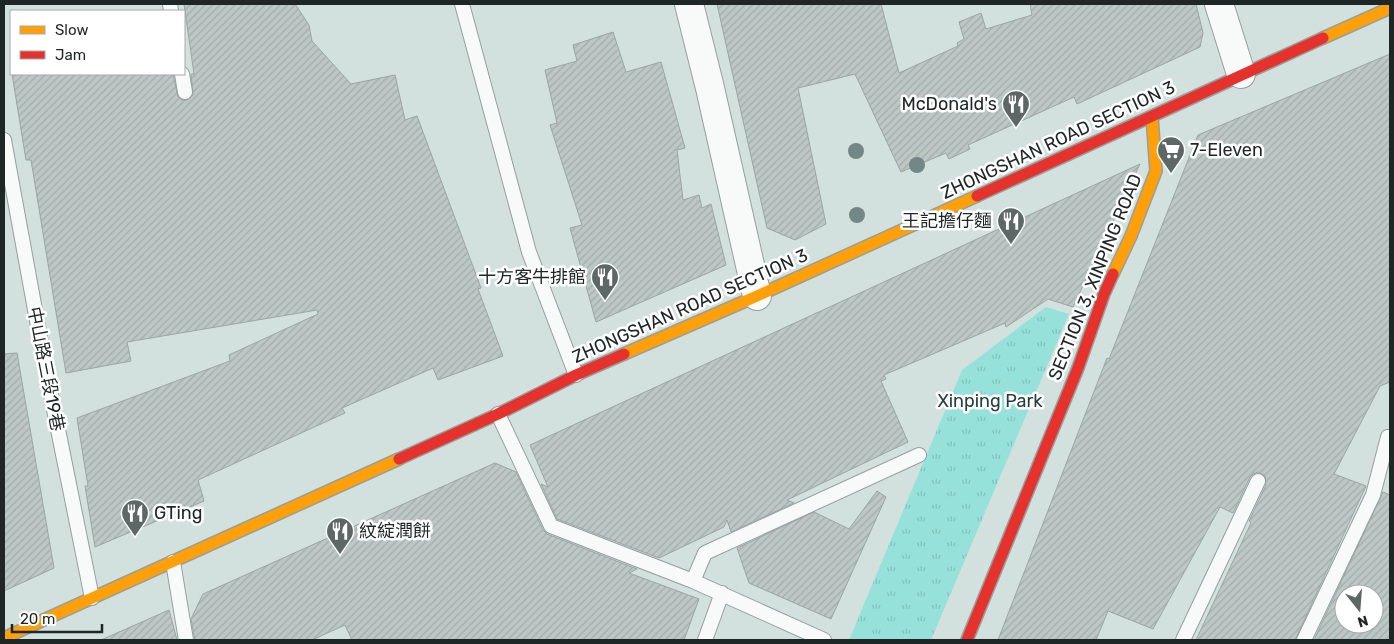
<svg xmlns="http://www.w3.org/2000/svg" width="1394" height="644" viewBox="0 0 1394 644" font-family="Rubik,'Noto Sans TC',sans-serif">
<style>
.park{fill:url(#park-tufts)}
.building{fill:url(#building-hatch);stroke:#9aa5a4;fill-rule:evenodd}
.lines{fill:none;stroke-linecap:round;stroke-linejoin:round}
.lane-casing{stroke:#95a09e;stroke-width:16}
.street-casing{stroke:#95a09e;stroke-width:30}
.slow-casing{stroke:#95a09e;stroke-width:14}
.jam-casing{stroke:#95a09e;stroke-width:14}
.lane{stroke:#f8fafa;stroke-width:14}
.street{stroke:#f8fafa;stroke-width:28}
.slow{stroke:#ff9f0a;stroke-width:11}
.jam{stroke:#e5322d;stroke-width:11}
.tree{fill:#738785}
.labels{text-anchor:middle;stroke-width:5;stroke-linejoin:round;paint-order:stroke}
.poi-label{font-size:18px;fill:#1e2726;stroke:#fff;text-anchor:end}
.street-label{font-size:18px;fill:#1e2726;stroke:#fff}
.park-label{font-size:18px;fill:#253f3c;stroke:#fff}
</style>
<defs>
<pattern id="park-tufts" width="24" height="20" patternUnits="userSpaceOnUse" patternTransform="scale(1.25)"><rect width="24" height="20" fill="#96e2da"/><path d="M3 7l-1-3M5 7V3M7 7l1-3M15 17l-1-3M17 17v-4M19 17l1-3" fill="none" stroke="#81c2bb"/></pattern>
<pattern id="building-hatch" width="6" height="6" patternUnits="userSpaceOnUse" patternTransform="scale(1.25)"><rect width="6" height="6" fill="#bdc8c6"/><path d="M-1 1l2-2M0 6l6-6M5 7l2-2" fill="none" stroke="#a2acaa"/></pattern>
</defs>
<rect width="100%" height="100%" fill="#d2e0de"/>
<path class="park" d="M1046,307L1069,314L931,640H849L962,370Z"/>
<path class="building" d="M184,4H295L309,25L312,41L351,84L395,75L405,120L417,116L481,288L478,289L503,356L438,380L433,368L342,408L345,413L198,480L204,501L95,547L85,486H88L77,418L230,361L229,355L318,314L317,310L127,342L131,361L66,373L31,160H26L12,74H173L178,97L182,100H187L193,95L191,74H194Z
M717,4H881L899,73L958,46L957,43L964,39L959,22L981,13L986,29L1032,15L1030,4H1196L1203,33L1200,47L1077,104L1074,97L968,145L970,149L949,159L946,153L901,172L855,74L798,88L826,224L795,240L767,228Z
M613,32L626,72L661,62L685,148L677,150L683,200L699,195L702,208L711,204L726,265L596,322L570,228L582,225L550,125L557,123L545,70L577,61L573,45Z
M1390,54V382L1380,386L1334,474L1366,486L1295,640H1196L1251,523L1249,521L1266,485L1265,476L1258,472L1253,474L1250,477L1233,513L1220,507L1153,629L1108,611L1096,640H998L1107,358L1109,359L1198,135Z
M1140,164L1073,307L1048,299L1006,327L1005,323L884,375L886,379L881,381L908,442L787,500L794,503L731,532L727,520L724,527L659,558L557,519L541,484L548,487L530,445Z
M17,353L54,568L4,591V354Z
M495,463L516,472L543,530L547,534L637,569L629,573L699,599L684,640H352L345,625L312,640H195L191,619L203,594Z
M877,491L886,497L831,619L749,583L737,548L814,512L849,529Z
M1383,492L1390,495V640H1314ZM1344,594H1374V624H1344Z
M169,610L177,640H101Z"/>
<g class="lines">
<g class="lane-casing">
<path id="lane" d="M170,4L171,11
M462,4L529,252L576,375
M182,74L185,92
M4,140L46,370L92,598
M498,414L551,526L693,581L824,640
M173,562L186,640
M693,581L705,553L919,455
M705,640L722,593
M1183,640L1258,481
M1304,640L1373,495L1388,437H1390"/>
</g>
<g class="street-casing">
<path id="street" d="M689,4L710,88L757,296
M1219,4L1241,74"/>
</g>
<g class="slow-casing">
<path id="slow" d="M1323,38L1390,8
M1113,274L1131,236L1156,171L1152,117
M624,354L757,296L977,196
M4,638L399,459"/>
</g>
<g class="jam-casing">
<path id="jam" d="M977,196L1323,38
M399,459L498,414L576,375L624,354
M967,640L1078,368L1104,294L1113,274"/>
</g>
<use href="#lane" class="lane"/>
<use href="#street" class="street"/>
<use href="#slow" class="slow"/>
<use href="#jam" class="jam"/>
</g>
<g class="tree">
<circle cx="856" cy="151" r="8"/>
<circle cx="917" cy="165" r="8"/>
<circle cx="857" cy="215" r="8"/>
</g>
<defs>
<g id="restaurant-pin" transform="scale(1.4375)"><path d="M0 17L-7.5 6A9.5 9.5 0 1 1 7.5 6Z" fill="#5d6866" stroke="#fff"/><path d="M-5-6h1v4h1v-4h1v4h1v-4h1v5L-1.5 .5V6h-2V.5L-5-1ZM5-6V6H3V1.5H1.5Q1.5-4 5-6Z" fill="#fff"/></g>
<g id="supermarket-pin" transform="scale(1.4375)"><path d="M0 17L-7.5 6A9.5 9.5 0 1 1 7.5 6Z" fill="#5d6866" stroke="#fff"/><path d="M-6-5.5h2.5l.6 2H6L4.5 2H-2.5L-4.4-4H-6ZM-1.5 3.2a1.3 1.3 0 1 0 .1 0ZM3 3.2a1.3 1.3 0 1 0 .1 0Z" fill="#fff"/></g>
</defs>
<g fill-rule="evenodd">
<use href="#restaurant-pin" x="1016" y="104"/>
<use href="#supermarket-pin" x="1171" y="150"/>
<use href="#restaurant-pin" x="1011" y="221"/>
<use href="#restaurant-pin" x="605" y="277"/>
<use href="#restaurant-pin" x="135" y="513"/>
<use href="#restaurant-pin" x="340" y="531"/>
</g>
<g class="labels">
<g class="poi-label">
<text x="997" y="110">McDonald's</text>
<text x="1190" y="156" text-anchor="start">7-Eleven</text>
<text x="992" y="227">王記擔仔麵</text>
<text x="586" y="283">十方客牛排館</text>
<text x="154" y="519" text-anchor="start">GTing</text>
<text x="359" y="537" text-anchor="start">紋綻潤餅</text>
</g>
<g class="street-label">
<text transform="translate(1058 140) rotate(-25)" y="6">ZHONGSHAN ROAD SECTION 3</text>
<text transform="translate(1095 277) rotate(-68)" y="6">SECTION 3, XINPING ROAD</text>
<text transform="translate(690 306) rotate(-24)" y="6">ZHONGSHAN ROAD SECTION 3</text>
<text transform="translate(46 369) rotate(79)" y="6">中山路三段19巷</text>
</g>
<g class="park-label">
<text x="990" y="407">Xinping Park</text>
</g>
</g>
<rect width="1394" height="644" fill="none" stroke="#1e2726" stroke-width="10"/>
<rect x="10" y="10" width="175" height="65" fill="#ffffff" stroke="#a5a9a8"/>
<rect x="20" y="26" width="25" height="8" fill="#ff9f0a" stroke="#a5a9a8"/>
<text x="55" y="35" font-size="15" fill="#1e2726">Slow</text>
<rect x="20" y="51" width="25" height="8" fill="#e5322d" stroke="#a5a9a8"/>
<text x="55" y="60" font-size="15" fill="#1e2726">Jam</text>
<g transform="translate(1359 609) rotate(163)"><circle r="24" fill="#ffffff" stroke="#a5a9a8"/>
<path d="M0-4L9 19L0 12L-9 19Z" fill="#5d6866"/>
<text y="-8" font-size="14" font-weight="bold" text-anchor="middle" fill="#1e2726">N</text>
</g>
<path d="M12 624v8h90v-8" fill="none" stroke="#1e2726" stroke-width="2.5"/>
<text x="20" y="624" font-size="15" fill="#1e2726" stroke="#ffffff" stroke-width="4" paint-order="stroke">20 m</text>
</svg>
